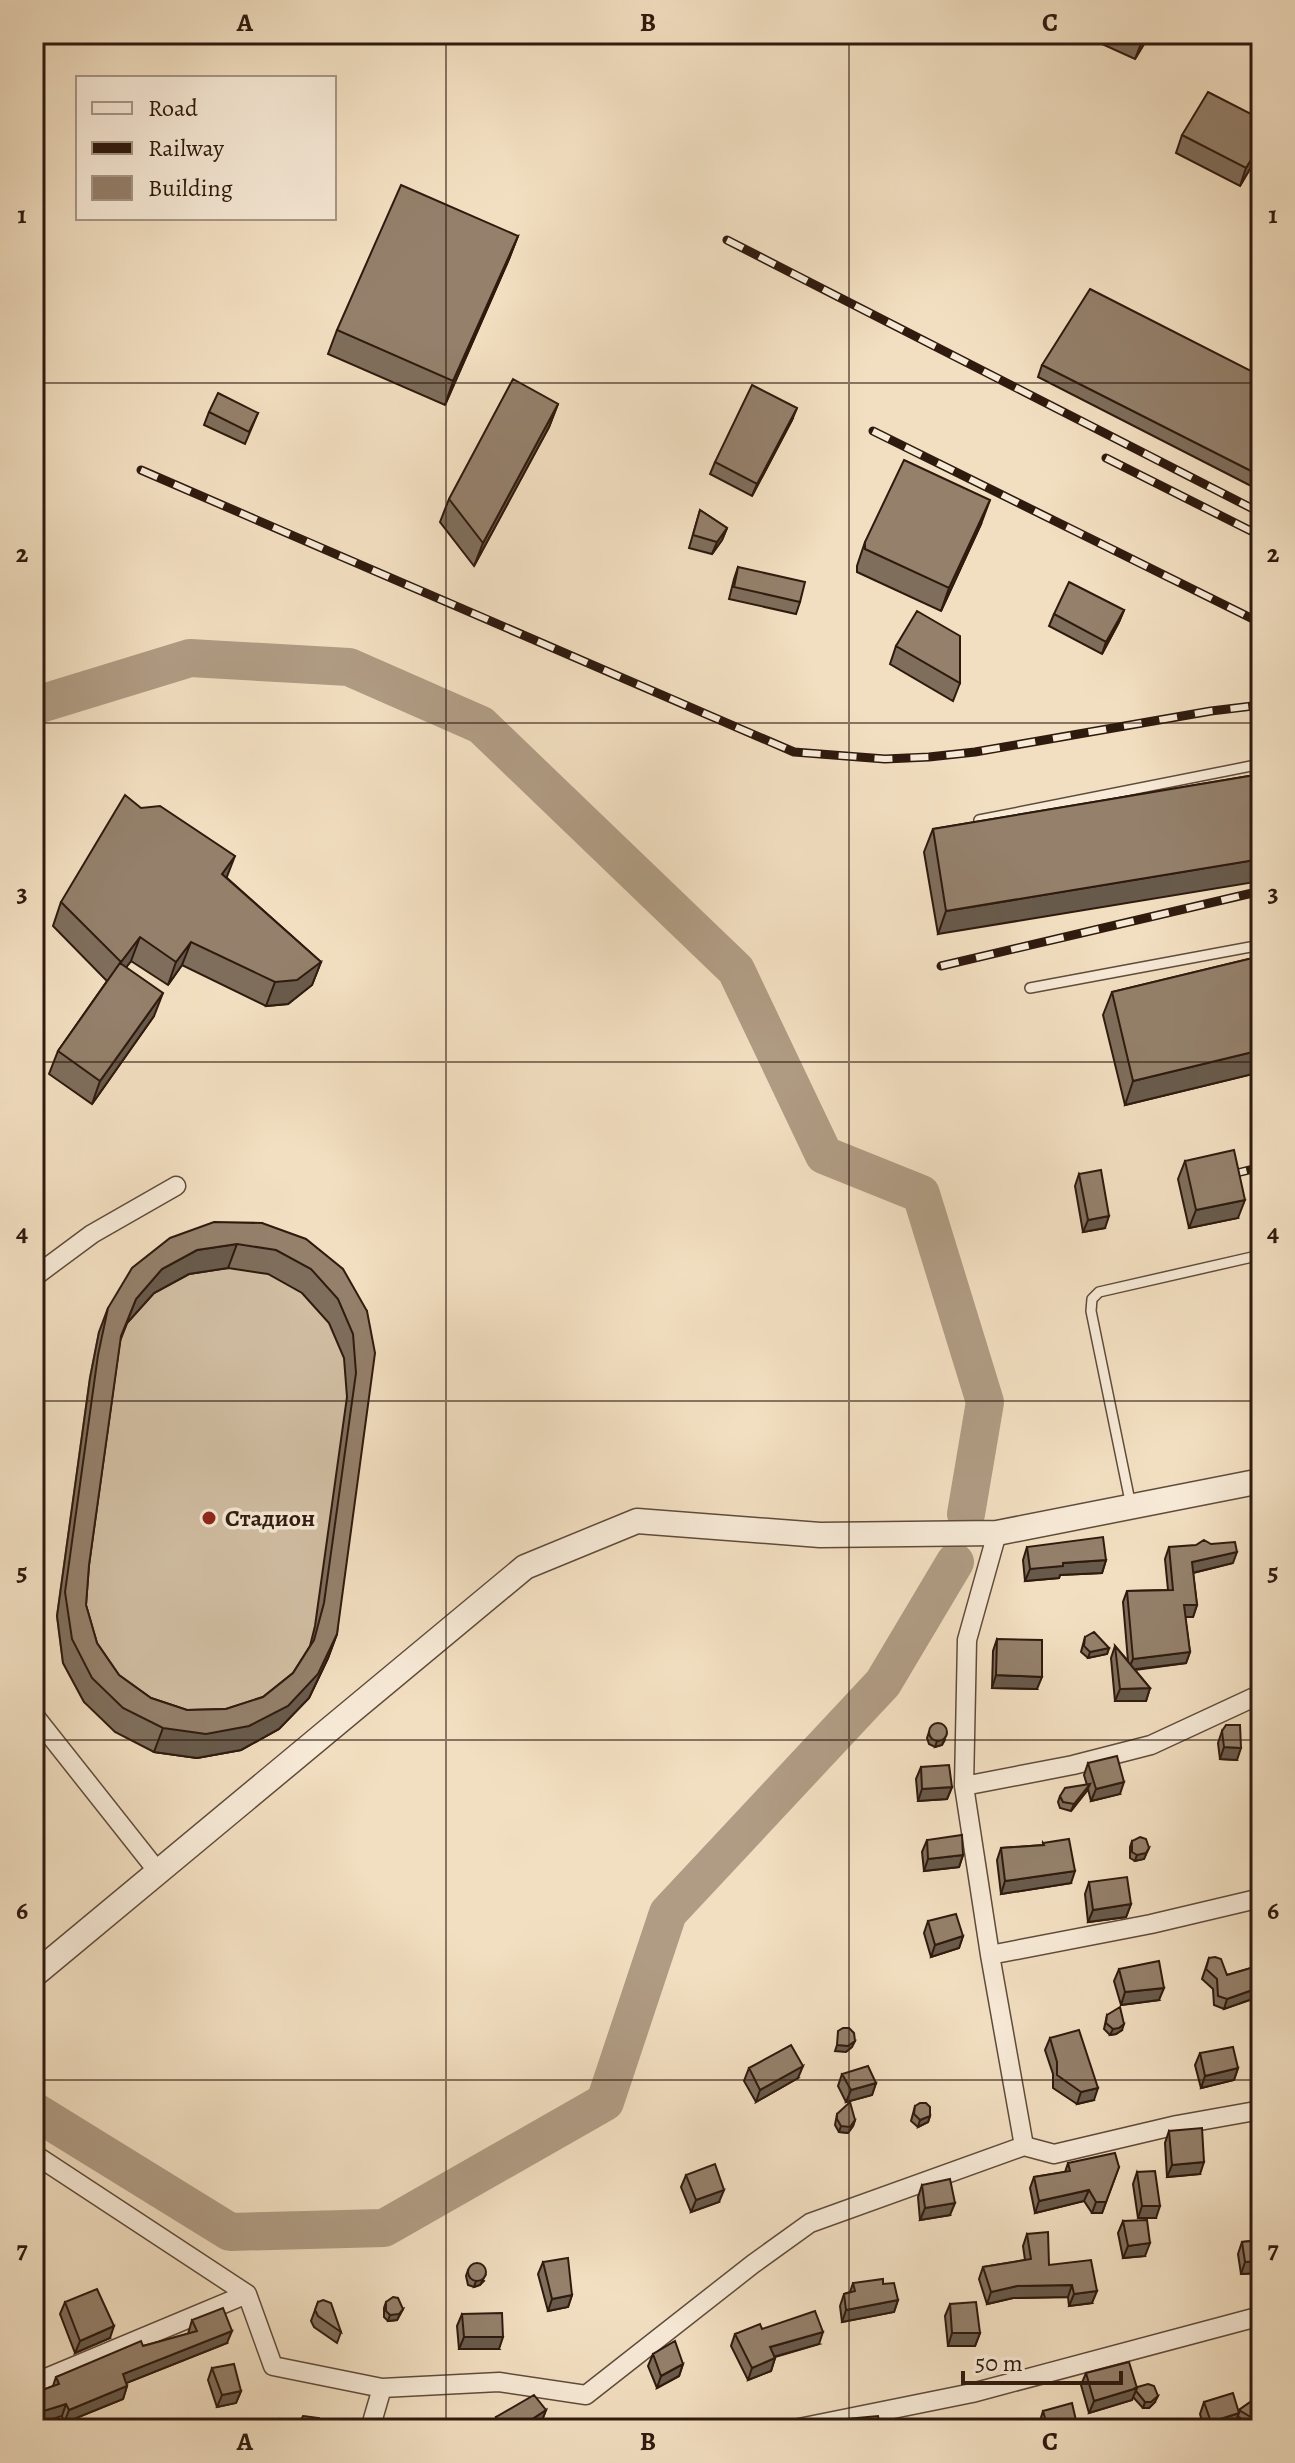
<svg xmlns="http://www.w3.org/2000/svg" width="1295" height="2463" viewBox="0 0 1295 2463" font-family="Alegreya,serif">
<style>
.garden{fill:#d1bea3;stroke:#806c58;stroke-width:2}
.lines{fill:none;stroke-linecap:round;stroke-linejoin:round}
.river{stroke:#b09c84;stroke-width:38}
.service-casing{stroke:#604b3b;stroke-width:12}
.minor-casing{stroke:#604b3b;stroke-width:21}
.tertiary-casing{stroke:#604b3b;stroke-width:27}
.service{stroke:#f7ead7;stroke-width:9}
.minor{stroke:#f7ead7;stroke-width:18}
.tertiary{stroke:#f7ead7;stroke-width:24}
.rail-casing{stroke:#2f1a0e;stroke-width:9}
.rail{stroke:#f7ead7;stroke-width:6;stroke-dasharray:18;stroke-linecap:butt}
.wall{fill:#7f6e5c;stroke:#2f1a0e;stroke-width:2;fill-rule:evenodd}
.shaded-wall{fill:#685a4b;stroke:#2f1a0e;stroke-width:2}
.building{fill:#94806b;stroke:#2f1a0e;stroke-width:2;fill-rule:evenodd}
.grid{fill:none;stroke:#2f1a0e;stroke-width:2;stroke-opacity:0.55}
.poi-dot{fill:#8f2418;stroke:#f7ead7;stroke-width:3}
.labels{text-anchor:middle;stroke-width:7;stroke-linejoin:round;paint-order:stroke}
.poi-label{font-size:24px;font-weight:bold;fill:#2f1a0e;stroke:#f7ead7;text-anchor:start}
.neatline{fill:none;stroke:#2f1a0e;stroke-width:3}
.grid-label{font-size:26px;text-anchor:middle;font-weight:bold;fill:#2f1a0e}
</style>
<rect width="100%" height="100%" fill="#f2dfc1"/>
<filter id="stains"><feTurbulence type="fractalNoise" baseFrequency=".0025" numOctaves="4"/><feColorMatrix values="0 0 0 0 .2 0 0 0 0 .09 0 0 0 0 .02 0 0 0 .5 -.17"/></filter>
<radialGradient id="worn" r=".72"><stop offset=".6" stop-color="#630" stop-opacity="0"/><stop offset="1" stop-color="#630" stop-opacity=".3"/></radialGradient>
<path class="garden" d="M206,1246L334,1293L361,1420L328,1658L309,1698L279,1729L241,1750L197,1758L154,1752L84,1702L63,1663L57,1616L90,1378L99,1332Z"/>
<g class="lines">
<path class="river" d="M34,704H40L190,658L349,667L481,725L736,970L824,1155L921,1194L985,1402L966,1514
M34,2111L230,2232L384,2228L605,2102L668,1913L883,1683L955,1562"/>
<g class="service-casing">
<path id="service" d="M979,820L1261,764
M1030,988L1261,945
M1131,1506L1091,1311L1092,1299L1099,1292L1261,1255"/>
</g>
<g class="minor-casing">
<path id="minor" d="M34,1277L92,1234L176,1186
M997,1533L967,1640L964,1786L990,1955L1024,2146
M34,1715L159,1873
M964,1786L1073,1765L1151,1745L1261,1694
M990,1955L1151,1924L1261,1898
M34,2154L247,2294L273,2366L382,2388
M34,2383L247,2294
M370,2429L382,2388L499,2382L586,2395L753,2264L810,2223L1024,2146L1054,2154L1177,2125L1261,2110
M794,2429L972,2393L1261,2316"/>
</g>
<g class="tertiary-casing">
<path id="tertiary" d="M34,1975L525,1567L637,1521L820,1535L997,1533L1261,1481"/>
</g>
<use href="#service" class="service"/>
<use href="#minor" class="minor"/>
<use href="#tertiary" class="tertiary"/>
<g class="rail-casing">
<path id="rail" d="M727,240L1261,513
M873,431L1261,623
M1106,458L1261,536
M141,470L794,752L885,759L929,757L975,752L1211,711L1261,705
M941,966L1261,891
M1229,1175L1261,1167"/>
</g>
<use href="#rail" class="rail"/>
</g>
<path class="wall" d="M1080,34H1150L1135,59Z
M1261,119V150L1240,186L1176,153L1182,135Z
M518,236L509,259L445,405L328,354L337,330Z
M1042,365L1261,376V491L1038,377Z
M558,404L549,427L474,566L440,522L449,499Z
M209,412L258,413L245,444L204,425Z
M792,420L752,496L710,474L715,462Z
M700,510L727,528L722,540L712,554L689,548Z
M981,524L941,611L857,572V566L865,542Z
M738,567L800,602L796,614L729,599L734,579Z
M1124,610L1119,622L1102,654L1049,626L1054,614Z
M896,646L960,683L953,701L890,664Z
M1261,774L938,934L924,852L933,829Z
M227,878L321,962L312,985L288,1004L266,1006L182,965L168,985L131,961L126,967L154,1016L92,1104L49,1074L58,1051L107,981L53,926L61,902Z
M1261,956V1072L1125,1105L1103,1015L1112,992Z
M1185,1161L1238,1218L1189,1228L1178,1179Z
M1079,1174L1105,1228L1083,1232L1075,1186Z
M262,1223L367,1311L337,1634L328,1658L309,1698L279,1729L241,1750L197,1758L154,1752L115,1732L84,1702L63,1663L57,1616L90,1378L99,1332L108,1308ZM228,1268L268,1274L302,1293L329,1323L344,1358L347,1397L315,1626L310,1646L293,1673L263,1697L226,1709L187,1710L151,1698L119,1675L97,1643L86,1605L89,1565L120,1341L127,1323L154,1293L189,1274Z
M1261,1504V1540L1257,1515Z
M1027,1547L1106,1560L1102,1573L1060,1575L1059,1578L1025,1581L1023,1560Z
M1169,1547L1233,1563L1193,1573L1197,1605L1193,1617H1185L1190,1652L1186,1663L1135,1670L1150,1688L1146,1701H1115L1111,1658L1115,1646L1128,1661L1123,1602L1127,1591L1168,1590L1165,1559Z
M1085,1637L1109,1648L1107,1654L1088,1658L1081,1652Z
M997,1639L1037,1689L992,1688L993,1651Z
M1222,1731L1237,1760L1220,1759L1218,1743Z
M929,1732L945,1740L942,1745L935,1747L929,1744L927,1738Z
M1088,1763L1120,1794L1091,1801L1088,1789L1071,1811L1060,1808L1058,1802L1060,1796L1087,1785L1084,1775Z
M921,1767L952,1787L947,1799L918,1801L916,1779Z
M927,1840L963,1855L959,1867L924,1871L922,1852Z
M1132,1841L1146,1854L1144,1859L1135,1861L1130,1858V1847Z
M1043,1843L1071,1883L1001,1894L997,1860L1001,1848L1043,1845Z
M1089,1882L1131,1904L1126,1917L1088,1922L1085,1894Z
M928,1921L963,1936L959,1948L931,1957L924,1933Z
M1209,1958L1227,1975L1261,1965V1996L1224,2009L1214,2005L1213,1989L1202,1979Z
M1119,1969L1159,2000L1121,2005L1114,1981Z
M1107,2015L1122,2030L1116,2034L1110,2035L1104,2029Z
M1050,2038L1094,2100L1077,2104L1053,2088V2074L1045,2050Z
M1200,2053L1238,2068L1234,2080L1201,2088L1195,2065Z
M749,2068L798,2078L756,2102L744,2081Z
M842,2074L876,2083L872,2095L846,2102L838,2086Z
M915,2106L930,2116L928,2122L918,2127L911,2121Z
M837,2114L855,2120L853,2126L848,2133L839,2132L835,2125Z
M1169,2131L1200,2174L1167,2177L1165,2143Z
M1068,2163L1119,2167L1102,2213H1092L1084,2201L1035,2213L1030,2188L1034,2177L1065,2172Z
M1137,2172L1156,2218H1138L1133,2184Z
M686,2175L719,2202L691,2212L681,2187Z
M922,2185L950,2215L920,2220L918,2197Z
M1123,2221L1145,2256L1123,2258L1118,2233Z
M1027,2234L1049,2265L1092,2303L1069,2306L1068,2297L1013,2298L987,2304L979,2279L983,2267L1025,2260L1023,2246Z
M1261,2240V2273L1241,2274L1238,2254L1242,2242Z
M543,2262L572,2295L568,2307L548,2311L538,2274Z
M468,2270L484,2281L480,2285L474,2287L468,2285L466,2276Z
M853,2283L883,2284L898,2300L894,2312L842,2322L840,2306L844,2294L850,2292Z
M65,2302L110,2338L75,2353L60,2314Z
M318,2302L341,2332L337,2343L314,2327L311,2321Z
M386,2302L403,2309L397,2320L388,2321L384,2317V2308Z
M950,2304L980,2333L975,2346H948L945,2316Z
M462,2314L499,2349H459L457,2326Z
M192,2320L227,2343L126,2383L127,2386L123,2399L64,2423L53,2386L56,2377L143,2346L188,2334Z
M762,2329L819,2344L775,2357V2358L771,2371L748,2380L731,2346L735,2334Z
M653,2354L683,2364L679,2376L657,2388L648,2366Z
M212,2368L241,2391L236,2403L217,2407L208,2380Z
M1086,2373L1137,2388L1155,2402L1149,2408H1143L1133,2397L1132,2400L1089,2413L1081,2385Z
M1253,2400L1258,2423L1252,2425L1237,2416L1234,2425L1222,2429H1204L1200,2414L1204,2402L1239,2412V2410Z
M546,2410L541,2423L531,2429H492L496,2417Z
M1043,2411L1078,2429H1040L1039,2424Z"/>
<path class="shaded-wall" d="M1146,34H1150L1135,59L1142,41Z
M1261,143V150L1240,186L1246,168Z
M518,236L509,259L445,405L453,381Z
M558,404L549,427L474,566L483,543Z
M797,408L792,420L752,496L757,484Z
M990,500L981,524L941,611L949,588Z
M727,528L722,540L712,554L717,542Z
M1124,610L1119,622L1102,654L1106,642Z
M235,856L226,879L222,874Z
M1261,859V881L938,934L946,911Z
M140,937L131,961L112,986L121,962Z
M191,942L182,965L168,985L176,962Z
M321,962L312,985L288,1004L266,1006L275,982Z
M163,993L154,1016L92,1104L100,1081Z
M1261,1050V1072L1125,1105L1133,1081Z
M1245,1200L1238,1218L1189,1228L1196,1210Z
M1109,1216L1105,1228L1083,1232L1088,1220Z
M237,1244L228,1268L189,1274L154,1293L127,1323L112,1360L136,1299L162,1269L197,1250Z
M1237,1552L1233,1563L1188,1574L1192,1562Z
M1106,1560L1102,1573L1060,1575L1059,1578L1025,1581L1030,1569L1063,1563Z
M1184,1605H1197L1193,1617H1179Z
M337,1634L328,1658L309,1698L279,1729L241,1750L197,1758L154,1752L163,1728L249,1726Z
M1109,1648L1107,1654L1088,1658L1090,1652Z
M1190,1652L1186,1663L1128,1670L1133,1659Z
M996,1675L1042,1677L1037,1689L992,1688Z
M1150,1688L1146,1701H1115L1120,1689Z
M947,1733L942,1745L935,1747L937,1741Z
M1224,1747L1241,1748L1237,1760L1220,1759Z
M1124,1782L1120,1794L1091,1801L1096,1789Z
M1090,1784L1087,1791L1071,1811L1074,1804Z
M952,1787L947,1799L918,1801L922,1789Z
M1149,1848L1144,1859L1135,1861L1137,1855Z
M963,1855L959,1867L924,1871L928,1859Z
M1075,1871L1071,1883L1001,1894L1005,1881Z
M1131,1904L1126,1917L1088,1922L1093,1910Z
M963,1936L959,1948L931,1957L935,1945Z
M1261,1987V1996L1224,2009L1227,1999Z
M1164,1988L1159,2000L1121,2005L1125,1992Z
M1124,2024L1122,2030L1116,2034L1110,2035L1113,2029Z
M855,2041L852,2047L846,2052L835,2051L837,2045Z
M803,2066L798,2078L756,2102L760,2090Z
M1238,2068L1234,2080L1201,2088L1205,2076Z
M876,2083L872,2095L846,2102L851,2090Z
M1098,2088L1094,2100L1077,2104L1081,2092Z
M930,2116L928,2122L918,2127L920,2120Z
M855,2120L853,2126L848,2133L839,2132L841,2126Z
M1204,2162L1200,2174L1167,2177L1172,2165Z
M724,2190L719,2202L691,2212L696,2200Z
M1089,2190L1084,2201L1035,2213L1039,2201Z
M1096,2202H1106L1102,2213H1092Z
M955,2203L950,2215L920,2220L925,2208Z
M1142,2206H1160L1156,2218H1138Z
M1150,2243L1145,2256L1123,2258L1128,2246Z
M1261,2261V2273L1241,2274L1245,2262Z
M486,2274L480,2285L474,2287L476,2281Z
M1072,2285L1068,2297L1013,2298L987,2304L991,2292L1017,2286Z
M1097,2291L1092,2303L1069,2306L1074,2294Z
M572,2295L568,2307L548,2311L552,2299Z
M898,2300L894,2312L842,2322L846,2310Z
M403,2309L397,2320L388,2321L390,2315Z
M114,2326L110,2338L75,2353L80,2341Z
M232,2331L227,2343L119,2386L123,2374Z
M823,2332L819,2344L766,2359L770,2347Z
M952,2333H980L975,2346H948Z
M464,2337H503L499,2349H459Z
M775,2358L771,2371L748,2380L752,2368Z
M683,2364L679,2376L657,2388L661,2376Z
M127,2386L123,2399L64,2423L69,2410Z
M1137,2388L1132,2400L1089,2413L1094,2401Z
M241,2391L236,2403L217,2407L222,2395Z
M1158,2396L1155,2402L1149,2408H1143L1145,2402Z
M66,2404L62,2416L34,2425V2414Z
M546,2410L541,2423L531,2429H517Z
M1239,2413L1234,2425L1222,2429H1208L1211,2422Z
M1261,2417L1258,2423L1252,2425L1254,2419Z"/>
<path class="building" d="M1126,34H1146L1142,41Z
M1208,92L1261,119V143L1246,168L1182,135Z
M401,185L518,236L453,381L337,330Z
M1090,289L1261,376V476L1042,365Z
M513,379L558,404L483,543L449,499Z
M752,385L797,408L757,484L715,462Z
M218,393L258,413L249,432L209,412Z
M904,460L990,500L949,588L865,549V542Z
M700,510L727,528L717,542L693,535Z
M738,567L805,582L800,602L734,587Z
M1069,582L1124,610L1106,642L1054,614Z
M917,611L960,636V683L896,646Z
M1261,774V859L946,911L933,829Z
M125,795L141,808L160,806L235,856L222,874L321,962L297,980L275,982L191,942L176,962L140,937L121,962L61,902Z
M1261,956V1050L1133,1081L1112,992Z
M120,963L163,993L100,1081L58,1051Z
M1234,1150L1245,1200L1196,1210L1185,1161Z
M1101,1170L1109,1216L1088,1220L1079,1174Z
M214,1222L262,1223L306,1239L343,1269L367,1311L375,1353L337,1634L318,1674L288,1706L249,1726L206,1734L163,1728L123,1708L92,1678L72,1639L65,1592L98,1355L108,1308L132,1268L170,1238ZM237,1244L276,1250L311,1269L338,1299L353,1334L356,1373L324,1603L314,1640L293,1673L263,1697L226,1709L187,1710L151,1698L119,1675L97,1643L86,1605L89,1565L121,1336L136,1299L162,1269L197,1250Z
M1103,1537L1106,1560L1063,1563V1566L1030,1569L1027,1547Z
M1204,1540L1211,1544L1235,1542L1237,1552L1192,1562L1197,1605H1184L1190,1652L1133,1659L1127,1591L1173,1590L1169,1547L1196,1545Z
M1094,1632L1109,1648L1090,1652L1084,1646L1085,1637Z
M997,1639L1042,1640V1677L996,1675Z
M1115,1646L1150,1688L1120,1689Z
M929 1732a9 9 0 1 1 18 0a9 9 0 1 1-18 0Z
M1226,1725H1240L1241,1748L1224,1747L1222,1731Z
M1117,1756L1124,1782L1096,1789L1088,1763Z
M949,1765L952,1787L922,1789L921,1767Z
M1090,1784L1074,1804L1063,1802L1060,1796L1065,1788Z
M962,1835L963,1855L928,1859L927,1840Z
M1140,1837L1146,1839L1149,1848L1146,1853L1137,1855L1132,1852V1841Z
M1069,1839L1075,1871L1005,1881L1001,1848L1044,1845L1043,1843Z
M1127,1877L1131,1904L1093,1910L1089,1882Z
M956,1914L963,1936L935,1945L928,1921Z
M1215,1957L1221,1959L1227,1975L1261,1965V1987L1227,1999L1218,1996L1217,1979L1206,1969L1209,1958Z
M1159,1961L1164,1988L1125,1992L1119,1969Z
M1120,2007L1124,2024L1119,2028L1113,2029L1106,2023L1107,2015Z
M843,2028H849L854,2033L855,2041L848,2046L837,2045L838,2031Z
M1079,2030L1098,2088L1081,2092L1057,2075V2062L1050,2038Z
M791,2045L803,2066L760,2090L749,2068Z
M1233,2047L1238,2068L1205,2076L1200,2053Z
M868,2066L876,2083L851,2090L842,2074Z
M850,2102L855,2120L850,2127L841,2126L837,2119V2114Z
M920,2103H926L930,2107V2116L920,2120L914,2114L915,2106Z
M1202,2128L1204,2162L1172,2165L1169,2131Z
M1115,2153L1119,2167L1106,2202H1096L1089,2190L1039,2201L1034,2177L1070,2171L1068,2163Z
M715,2164L724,2190L696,2200L686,2175Z
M1155,2171L1160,2206H1142L1137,2172Z
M950,2179L955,2203L925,2208L922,2185Z
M1147,2220L1150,2243L1128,2246L1123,2221Z
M1048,2232L1049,2265L1091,2260L1097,2291L1074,2294L1072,2285L1017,2286L991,2292L983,2267L1031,2259L1027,2234Z
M1261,2240V2261L1245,2262L1242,2242Z
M568,2258L572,2295L552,2299L543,2262Z
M468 2272a9 9 0 1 1 18 0a9 9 0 1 1-18 0Z
M883,2279V2284L894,2283L898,2300L846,2310L844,2294L855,2291L853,2283Z
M97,2289L114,2326L80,2341L65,2302Z
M393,2297L398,2298L403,2309L399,2314L390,2315L386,2311V2302Z
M323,2300L331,2303L341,2332L318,2316L315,2310L318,2302Z
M976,2302L980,2333H952L950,2304Z
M223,2308L232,2331L123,2374L127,2386L69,2410L66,2404L34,2414V2393L59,2384L56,2377L141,2341L143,2346L197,2331L192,2320Z
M815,2311L823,2332L770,2347L775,2358L752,2368L735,2334L760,2324L762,2329Z
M502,2313L503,2337H464L462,2314Z
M675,2341L683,2364L661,2376L653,2354Z
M1129,2362L1137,2388L1094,2401L1086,2373Z
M234,2364L241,2391L222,2395L212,2368Z
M1148,2384L1154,2386L1158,2396L1151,2402H1145L1136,2391L1137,2388H1134Z
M1233,2393L1239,2413L1211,2422L1204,2402Z
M534,2395L546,2410L517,2429H504L496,2417Z
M1253,2400L1261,2403V2415L1260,2417L1254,2419L1239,2410Z
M1072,2403L1078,2429H1048L1043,2411Z
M303,2416L319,2418L318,2425L334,2429H278L280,2419L300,2422Z
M878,2416L880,2429H819V2427L848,2424L847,2419Z"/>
<path class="grid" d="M446,34V2429M849,34V2429M34,383H1261M34,723H1261M34,1062H1261M34,1401H1261M34,1740H1261M34,2080H1261"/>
<circle class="poi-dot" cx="209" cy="1518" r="8"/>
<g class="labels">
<g class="poi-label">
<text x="225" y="1526">Стадион</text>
</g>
</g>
<rect width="1295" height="2463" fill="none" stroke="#f2dfc1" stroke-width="88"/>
<rect x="76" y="76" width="260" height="144" fill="#f7ead7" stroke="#a79787" stroke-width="2"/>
<rect x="92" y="102" width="40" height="12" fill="#f7ead7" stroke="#a79787" stroke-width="2"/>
<text x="148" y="116" font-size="24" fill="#2f1a0e">Road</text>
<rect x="92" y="142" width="40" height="12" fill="#2f1a0e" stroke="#a79787" stroke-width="2"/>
<text x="148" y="156" font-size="24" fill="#2f1a0e">Railway</text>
<rect x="92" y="176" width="40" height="24" fill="#94806b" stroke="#a79787" stroke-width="2"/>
<text x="148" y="196" font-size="24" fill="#2f1a0e">Building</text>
<path d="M963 2371v12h158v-12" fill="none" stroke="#2f1a0e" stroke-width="4"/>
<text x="975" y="2371" font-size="24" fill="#2f1a0e" stroke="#f7ead7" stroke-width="6" paint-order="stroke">50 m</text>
<rect x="44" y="44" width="1207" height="2375" class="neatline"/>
<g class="grid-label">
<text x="245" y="31">A</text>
<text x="648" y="31">B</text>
<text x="1050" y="31">C</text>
<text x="22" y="223">1</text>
<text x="1273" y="223">1</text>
<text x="22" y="562">2</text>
<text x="1273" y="562">2</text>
<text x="22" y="901">3</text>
<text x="1273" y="901">3</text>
<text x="22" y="1241">4</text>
<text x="1273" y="1241">4</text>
<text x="22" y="1580">5</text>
<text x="1273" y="1580">5</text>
<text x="22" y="1919">6</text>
<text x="1273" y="1919">6</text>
<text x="22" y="2258">7</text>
<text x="1273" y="2258">7</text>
<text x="245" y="2450">A</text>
<text x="648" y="2450">B</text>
<text x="1050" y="2450">C</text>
</g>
<rect width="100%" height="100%" filter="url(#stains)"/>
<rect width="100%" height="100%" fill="url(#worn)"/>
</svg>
